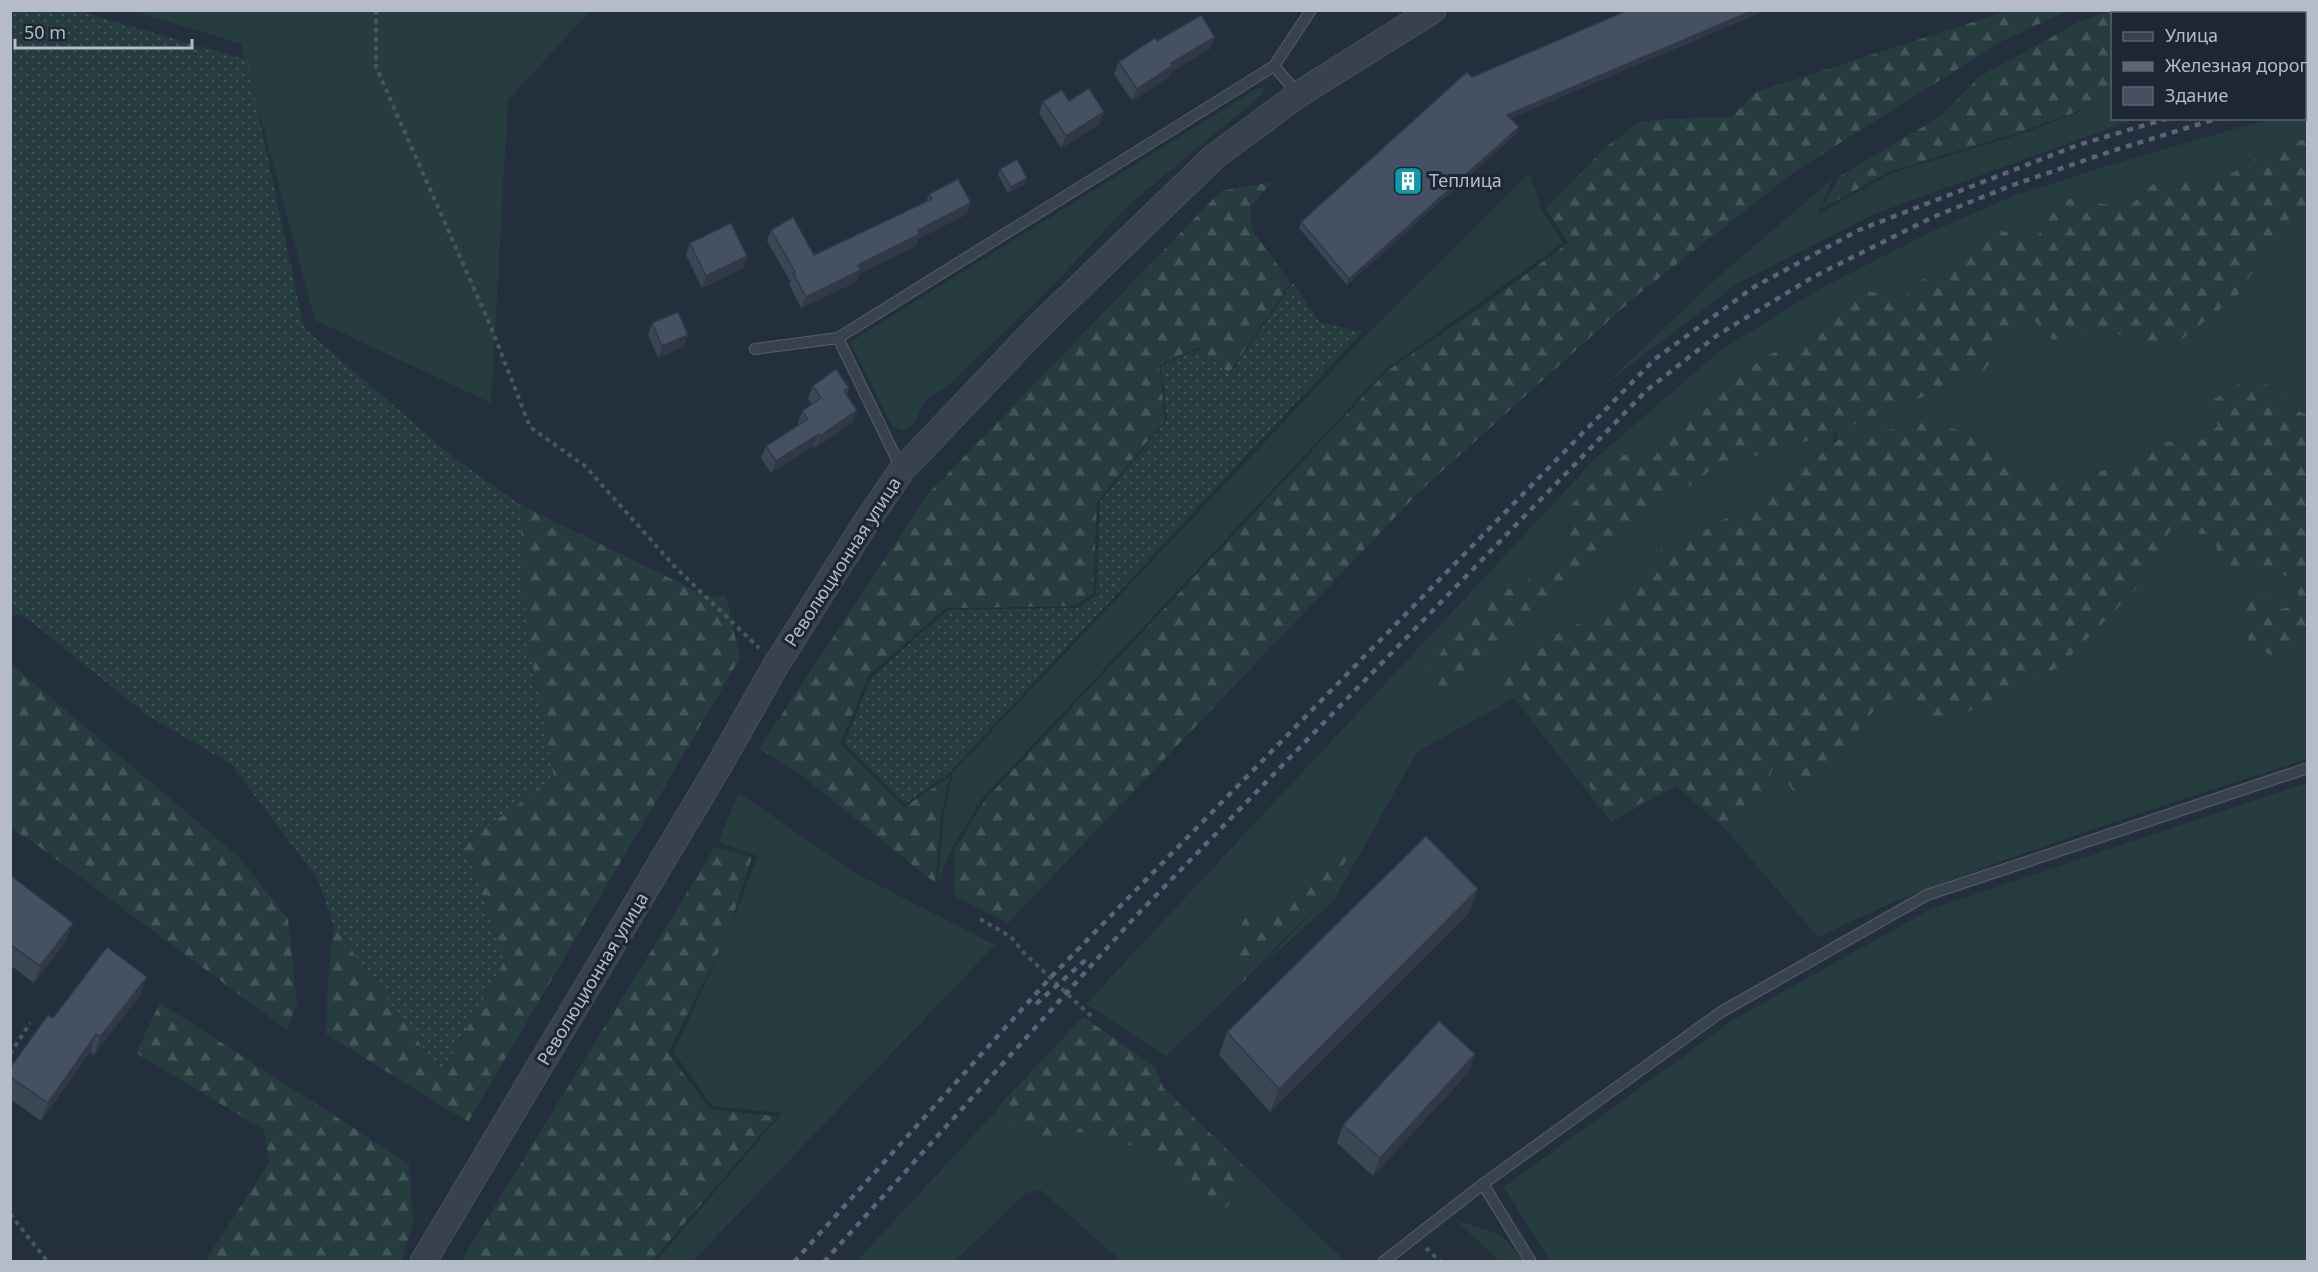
<svg xmlns="http://www.w3.org/2000/svg" width="2318" height="1272" viewBox="0 0 2318 1272" font-family="'Noto Sans',sans-serif">
<style>
.grass{fill:#263c3f}
.forest{fill:url(#forest-firs)}
.garden{fill:url(#garden-dots)}
.lines{fill:none;stroke-linecap:round;stroke-linejoin:round}
.service-casing{stroke:#565f6c;stroke-width:12}
.tertiary-casing{stroke:#565f6c;stroke-width:27}
.path{stroke:#44595c;stroke-width:4;stroke-dasharray:4.5 4.5;stroke-linecap:butt}
.service{stroke:#38414e;stroke-width:10}
.tertiary{stroke:#38414e;stroke-width:26}
.rail{stroke:#5a6575;stroke-width:4.5;stroke-dasharray:6 6;stroke-linecap:butt}
.wall{fill:#3b4654}
.shaded-wall{fill:#303945}
.building{fill:#455162;stroke:#303945;stroke-width:1.5}
.labels{text-anchor:middle;stroke-width:6;stroke-linejoin:round;paint-order:stroke}
.poi-label{font-size:18px;fill:#b4bcc9;stroke:#1d2633;text-anchor:start}
.street-label{font-size:18px;fill:#b4bcc9;stroke:#1d2633}
</style>
<defs>
<pattern id="forest-firs" width="22" height="20" patternUnits="userSpaceOnUse" patternTransform="scale(1.5)"><rect width="22" height="20" fill="#263c3f"/><path d="M5 1l3.5 6h-7zM16 11l3.5 6h-7z" fill="#435659"/></pattern>
<pattern id="garden-dots" width="8" height="8" patternUnits="userSpaceOnUse" patternTransform="scale(1.5)"><rect width="8" height="8" fill="#263c3f"/><path d="M2 2h.1M6 6h.1" fill="none" stroke="#435659" stroke-width="1.8" stroke-linecap="round"/></pattern>
</defs>
<rect width="100%" height="100%" fill="#242f3e"/>
<path class="grass" d="M134,11H590L508,100L491,403L315,320L241,44Z
M1258,88H1263L1265,92L1131,203L1044,294L945,388C937,392 929,395 924,403C915,417 921,421 903,431L892,426L850,342Z
M2112,99V118L2135,119L1877,213L1738,283L1602,387L1717,278L1833,178L1818,214L1892,173L2024,133Z
M2307,107V139L2277,146L2222,179L2160,177L2128,208L2060,197L2035,241L1996,229L1957,263L1922,280L1905,298L1861,290L1788,348L1765,356L1708,402L1680,415L1655,456L1571,505L1564,562L1466,610L1419,691L1452,689L1619,537L1715,467L1832,434L1834,442L1737,512L1697,535L1662,548L1609,609L1556,634L1485,688L1517,689L1612,817L1676,786L1611,822L1514,698L1417,752L1334,900L1259,969L1327,895L1309,869L1293,904L1245,918L1227,954L1243,982L1166,1056L1086,1004L1596,458L1721,350L1821,288L1935,230L2016,195L2113,164L2269,119L2304,118L2305,108Z
M1529,173L1542,210L1563,243L1385,370L981,800L950,852L938,882L944,813L953,772L1365,336Z
M2307,214V415L2285,405L2270,385L2196,444L2161,441L2128,465L2058,480L2015,474L1983,440L1933,422L1838,440L1836,432L1983,372L2028,314L2053,340L2102,330L2171,348L2238,295L2285,220Z
M2169,531L2214,535L2221,571H2259L2300,578L2298,605L2274,612L2243,608L2303,645L2307,638V759C2171,803 2034,847 1901,899C1873,910 1846,925 1818,937L1724,828L1764,791L1775,763L1800,801L1880,703L1907,694L2138,587Z
M2307,783V1261H1550L1504,1187L1733,1020L1931,909Z
M739,793L855,873L995,945L693,1261L655,1262L782,1113L712,1106L674,1052L726,937L758,856L718,842Z
M1083,1017L1154,1066L1164,1089L1344,1260L1121,1261L1041,1190L1026,1193L955,1261L856,1262Z
M1456,1220L1500,1234L1524,1261H1499Z"/>
<path class="forest" d="M2007,11H2067L2004,40L1797,170L1636,296L1420,491L1008,923L954,896V851L985,800L1387,371L1487,303L1568,243L1546,209L1607,146L1640,122L1667,119L1732,117L1756,92Z
M2111,11H2307V45L2305,46L2304,14H2112V99L2023,131L1891,171L1821,209L1840,176L1941,116L1979,77L2079,22Z
M2307,139V214L2285,221L2238,295L2171,348L2102,330L2053,340L2028,314L1983,372L1832,434L1715,467L1619,537L1452,689L1418,691L1466,610L1564,562L1571,505L1619,455L1655,456L1680,415L1708,402L1765,356L1788,348L1861,290L1905,298L1922,280L1957,263L1996,229L2035,241L2060,197L2128,208L2160,177L2222,179L2277,146Z
M1272,182L1250,207L1252,230L1291,283L1229,373L1199,347L1159,365L1165,420L1097,502L1093,593L1076,606L946,608L869,675L840,744L904,807L950,777L941,815L935,883L800,774L759,749L927,495L1221,191Z
M2241,383L2270,385L2285,405L2307,415L2308,638L2303,645L2271,655L2249,642L2243,608L2263,592L2274,611L2297,605L2300,578L2259,571H2221L2214,535L2170,531L2138,587L2061,666L1937,727L1907,694L1880,703L1800,802L1775,763L1764,791L1724,828L1676,786L1612,817L1517,689L1484,688L1556,634L1609,609L1662,548L1697,535L1737,512L1838,440L1933,421L1983,440L2015,474L2058,480L2128,465L2161,441L2196,444L2218,426L2211,401Z
M519,504L708,597L726,596L740,658L468,1122L326,1034L328,978L334,926L442,1074L505,959L464,843L554,778L527,635Z
M10,663L239,857L288,919L297,1005L287,1030L37,845L11,828Z
M715,847L752,857L727,935L668,1053L711,1110L777,1116L652,1261H461Z
M1349,855L1327,895L1243,982L1227,954L1245,918L1293,904L1309,869Z
M160,1003L409,1164L413,1224L401,1261H205L269,1163L264,1130L136,1053Z
M1083,1017L1154,1066L1164,1089L1253,1175L1225,1209L1162,1154L1080,1132L1031,1140L1004,1121L998,1107Z"/>
<path class="garden" d="M10,11H79L247,60L304,328L452,456L519,504L527,635L554,778L464,843L505,959L442,1074L334,926L317,878L231,764L148,716L23,615L11,614Z
M1293,283L1319,322L1362,332L948,774L905,804L844,743L872,677L948,610L1078,608L1096,595L1100,502L1167,420L1161,366L1199,349L1230,374Z"/>
<g class="lines">
<g class="service-casing">
<path id="service" d="M1274,66L1298,94
M755,349L838,338
M902,470L838,338L1274,66L1311,10
M1483,1184L1531,1262
M1383,1262L1483,1184L1721,1012L1927,895L2308,768"/>
</g>
<g class="tertiary-casing">
<path id="tertiary" d="M423,1262L720,764L776,665L865,524L902,470L1036,329L1215,156L1299,94L1433,10"/>
</g>
<path class="path" d="M376,10V67L491,327L530,427L585,466L676,568L759,648
M980,919L1011,937L1024,953L1093,1018
M10,1054L30,1023
M10,1214L48,1262
M1426,1248L1441,1262"/>
<use href="#service" class="service"/>
<use href="#tertiary" class="tertiary"/>
<path class="rail" d="M2304,79L2308,78
M2304,93L2308,92
M1036,1004L1090,956
M794,1262L1051,977L1655,359L1754,287L1859,230L2078,145L2169,118
M824,1262L1135,917L1647,390L1716,336L1813,277L1933,217L2010,186L2112,151L2219,118"/>
</g>
<path class="wall" d="M1215,37L1210,49L1171,72L1169,77L1132,101L1114,74L1119,62L1157,41Z
M1043,101L1100,124L1061,148L1039,113Z
M1511,118L1517,133L1347,285L1299,228L1301,222Z
M1000,169L1025,184L1008,193L998,175Z
M929,194L971,203L967,214L918,239L916,246L860,273L856,282L801,308L789,284L790,281L767,241L771,230L814,255L926,202Z
M690,243L747,256L743,268L702,288L686,255Z
M652,323L688,335L683,347L658,358L648,335Z
M813,386L849,388L847,394L853,422L815,448L814,446L771,473L761,458L766,446L799,425L798,423L802,411L812,404L808,398Z
M10,875L67,940L34,983L10,965Z
M1478,889L1469,913L1270,1112L1219,1055L1227,1032Z
M147,977L140,995L94,1055L90,1052L41,1121L10,1099V1068L53,1018Z
M1475,1054L1469,1072L1373,1176L1337,1143L1343,1125Z"/>
<path class="shaded-wall" d="M1754,10H1767L1505,121L1507,115Z
M1215,37L1210,49L1171,72L1169,77L1132,101L1137,89L1171,63Z
M1104,112L1100,124L1061,148L1066,136Z
M1519,127L1517,133L1347,285L1349,279Z
M1027,178L1025,184L1008,193L1011,187Z
M971,203L967,214L918,239L916,246L860,273L856,282L801,308L806,297L858,265L918,230Z
M747,256L743,268L702,288L706,276Z
M688,335L683,347L658,358L662,346Z
M857,410L853,422L815,448L820,436Z
M819,434L814,446L771,473L776,461Z
M1478,889L1469,913L1270,1112L1279,1089Z
M73,923L67,940L34,983L40,966Z
M147,977L140,995L94,1055L100,1037Z
M96,1034L90,1052L41,1121L48,1103Z
M1475,1054L1469,1072L1373,1176L1380,1158Z"/>
<path class="building" d="M1628,10H1754L1507,115L1519,127L1349,279L1301,222L1467,72L1472,77Z
M1201,15L1215,37L1171,63L1173,65L1137,89L1119,62L1155,38L1157,41Z
M1089,88L1104,112L1066,136L1043,101L1062,90L1069,101Z
M1017,159L1027,178L1011,187L1000,169Z
M958,179L971,203L918,230L920,234L858,265L861,270L806,297L793,273L795,272L771,230L793,217L814,255L932,199L929,194Z
M731,223L747,256L706,276L690,243Z
M678,312L688,335L662,346L652,323Z
M836,369L849,388L844,391L857,410L820,436L819,434L776,461L766,446L808,419L802,411L821,398L813,386Z
M1426,836L1478,889L1279,1089L1227,1032Z
M10,875L73,923L40,966L10,944Z
M107,947L147,977L100,1037L96,1034L48,1103L10,1077V1068L48,1015L53,1018Z
M1439,1021L1475,1054L1380,1158L1343,1125Z"/>
<defs>
<g id="building-square" transform="scale(1.5)"><rect x="-9" y="-9" width="18" height="18" rx="4" fill="#0f9aa8" stroke="#1d2633"/><path d="M-4-6H4V6H1V3H-1V6H-4ZM-2.5-4.3h1.7v1.8h-1.7ZM.8-4.3h1.7v1.8H.8ZM-2.5-1h1.7V.8h-1.7ZM.8-1h1.7V.8H.8Z" fill="#fff"/></g>
</defs>
<g fill-rule="evenodd">
<use href="#building-square" x="1408" y="181"/>
</g>
<g class="labels">
<g class="poi-label">
<text x="1429" y="187">Теплица</text>
</g>
<g class="street-label">
<text transform="translate(843 562) rotate(-57)" y="6">Революционная улица</text>
<text transform="translate(593 979) rotate(-59)" y="6">Революционная улица</text>
</g>
</g>
<rect width="2318" height="1272" fill="none" stroke="#b4bcc9" stroke-width="24"/>
<rect x="2111" y="12" width="195" height="108" fill="#1d2633" stroke="#59626f" stroke-width="1.5"/>
<rect x="2123" y="32" width="30" height="9" fill="#38414e" stroke="#59626f" stroke-width="1.5"/>
<text x="2165" y="42" font-size="18" fill="#b4bcc9">Улица</text>
<rect x="2123" y="62" width="30" height="9" fill="#5a6575" stroke="#59626f" stroke-width="1.5"/>
<text x="2165" y="72" font-size="18" fill="#b4bcc9">Железная дорога</text>
<rect x="2123" y="87" width="30" height="18" fill="#455162" stroke="#59626f" stroke-width="1.5"/>
<text x="2165" y="102" font-size="18" fill="#b4bcc9">Здание</text>
<path d="M15 39v9h177v-9" fill="none" stroke="#b4bcc9" stroke-width="3"/>
<text x="24" y="39" font-size="18" fill="#b4bcc9" stroke="#1d2633" stroke-width="4.5" paint-order="stroke">50 m</text>
</svg>
